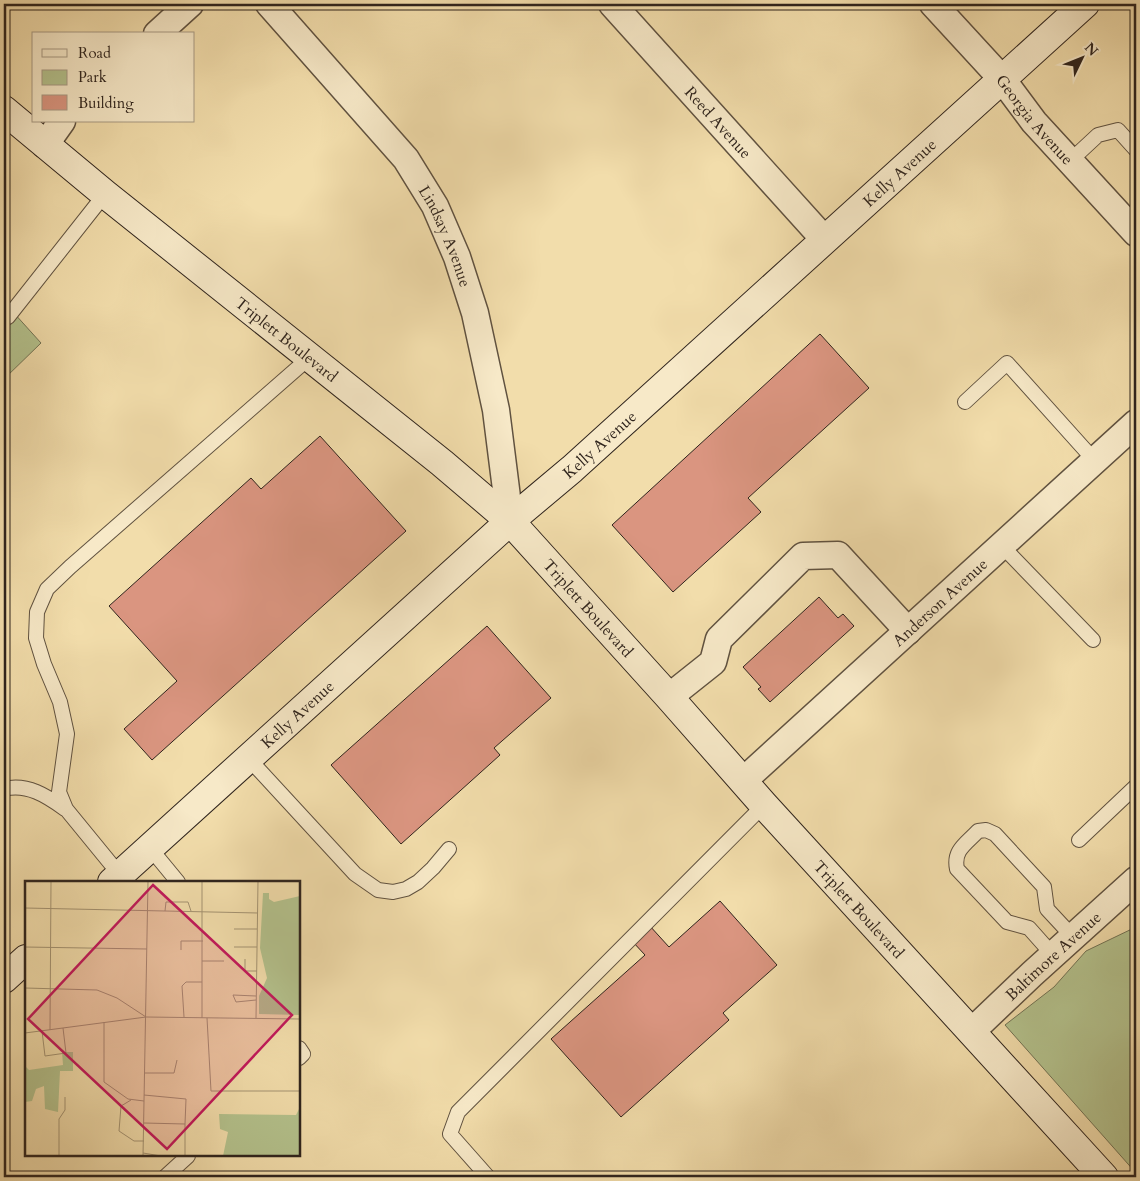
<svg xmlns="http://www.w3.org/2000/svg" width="1140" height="1181" viewBox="0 0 1140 1181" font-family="Cardo,serif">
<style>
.green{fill:#b4c28d;stroke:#727355}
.building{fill:#da9580;stroke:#2f241d}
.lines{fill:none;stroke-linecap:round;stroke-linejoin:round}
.service-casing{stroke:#605240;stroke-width:16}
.minor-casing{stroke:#605240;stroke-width:29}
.secondary-casing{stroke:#2f241d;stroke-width:30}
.service{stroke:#f7e9c8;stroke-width:14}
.minor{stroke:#f7e9c8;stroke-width:26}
.secondary{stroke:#f7e9c8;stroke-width:28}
.labels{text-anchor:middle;stroke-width:4;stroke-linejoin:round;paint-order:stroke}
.street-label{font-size:16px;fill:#2f241d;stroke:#f7e9c8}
.inset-road{fill:none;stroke:#a49372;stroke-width:1}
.view{fill:#c2185b;fill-opacity:0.15;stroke:#c2185b;stroke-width:2.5}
.inset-edge{fill:none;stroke:#2f241d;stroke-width:2.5}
</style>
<rect width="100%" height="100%" fill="#f2ddab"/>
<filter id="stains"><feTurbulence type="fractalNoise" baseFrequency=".004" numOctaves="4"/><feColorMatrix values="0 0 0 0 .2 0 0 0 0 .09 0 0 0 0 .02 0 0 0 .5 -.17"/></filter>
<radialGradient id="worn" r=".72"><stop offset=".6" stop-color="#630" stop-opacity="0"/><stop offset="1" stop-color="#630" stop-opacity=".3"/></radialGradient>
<path class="green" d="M4,302L41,343L4,379Z
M1136,927V1173L1005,1025L1054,987L1086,951Z"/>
<path class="building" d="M820,334L869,388L748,498L761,512L673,592L612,525Z
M320,436L406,531L152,760L124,729L177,681L109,606L251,478L261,489Z
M819,597L838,618L843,614L854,626L770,702L758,689L761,687L743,667Z
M487,626L551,698L494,748L500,755L401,844L331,765Z
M720,901L777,965L723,1013L729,1020L621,1117L551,1039L645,955L632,941L649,925L669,947Z"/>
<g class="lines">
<g class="service-casing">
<path id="service" d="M1070,161L1098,135L1118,130L1136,150
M4,313L8,317L105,194
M965,402L1007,363L1095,461
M1002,546L1093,640
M249,759L355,874L378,890L393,892L406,889L418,882L433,868L449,849
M4,789C27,783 47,796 65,809
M1079,840L1136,786
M150,848L178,882
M120,875L66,809L59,792L67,734L60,702L44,664L36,638L37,612L47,589L70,567L309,358
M1053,955L1029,928L1007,922L957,869C953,850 966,844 978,831L986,830L995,834L1044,887L1047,909L1073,937
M299,1048L303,1054L299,1058
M165,1177L188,1156L187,1155
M488,1177L450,1134L458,1112L764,805"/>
</g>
<g class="minor-casing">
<g id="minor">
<path id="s1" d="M269,4L406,159L435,206L457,257L475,313L496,410L510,521"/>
<path id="s2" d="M612,4L824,239"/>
<path id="s3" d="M933,4L1002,79L1034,122L1136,233"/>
<path d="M157,34L190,4"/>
<path d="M45,145L62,121"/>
<path d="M669,697L713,662L719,639L803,556L838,555L908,631"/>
<path id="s4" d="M743,781L1136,423"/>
<path id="s5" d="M971,1032L1032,974L1136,880"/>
</g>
</g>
<g class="secondary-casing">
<g id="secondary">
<path id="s6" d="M4,110L105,194L442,463L510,521L669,697L764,805L1104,1177"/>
<path id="s7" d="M112,882L510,521L572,469L1085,4"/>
<path d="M4,979L26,959"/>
</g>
</g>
<use href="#service" class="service"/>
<use href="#minor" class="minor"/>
<use href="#secondary" class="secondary"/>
</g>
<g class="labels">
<g class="street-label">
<text dy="6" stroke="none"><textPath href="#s3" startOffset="154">Georgia Avenue</textPath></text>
<text dy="6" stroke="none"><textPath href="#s2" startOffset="159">Reed Avenue</textPath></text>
<text dy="6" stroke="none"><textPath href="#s7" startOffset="1060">Kelly Avenue</textPath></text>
<text dy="6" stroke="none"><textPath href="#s1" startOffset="294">Lindsay Avenue</textPath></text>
<text dy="6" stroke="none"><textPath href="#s6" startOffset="364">Triplett Boulevard</textPath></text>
<text dy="6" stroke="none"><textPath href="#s7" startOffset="655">Kelly Avenue</textPath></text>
<text dy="6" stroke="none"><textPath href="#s4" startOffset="266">Anderson Avenue</textPath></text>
<text dy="6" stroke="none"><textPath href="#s6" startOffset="769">Triplett Boulevard</textPath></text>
<text dy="6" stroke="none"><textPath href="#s7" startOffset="250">Kelly Avenue</textPath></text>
<text dy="6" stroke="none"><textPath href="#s6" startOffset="1174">Triplett Boulevard</textPath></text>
<text dy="6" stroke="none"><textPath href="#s5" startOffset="112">Baltimore Avenue</textPath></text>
</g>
</g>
<g transform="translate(25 881)">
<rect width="275" height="275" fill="#f2ddab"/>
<path d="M238,12H244V18L249,21L275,15V134L234,133V115L242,97L235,67ZM37,171H48V190H35L33,231L20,228L19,205L11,208L7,220L0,221V185L4,189L38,184ZM275,226V275H198L203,251L195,248L194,233L271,234Z" fill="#b4c28d"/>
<path class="inset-road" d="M0,27L233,32M140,30L141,21H163L166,30M209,48H232M0,66L122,68M209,66H232M156,69V60H178M220,78V90H232M177,80H199M0,107L72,109L92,117L121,136M231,119L211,121L208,114L231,115M159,136L157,105L161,101H177M177,137V0M182,137L186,210H275M231,137L233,0M79,141V201L103,218L119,220M25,149L26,0M17,150L20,175L41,172L38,147M0,152L121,136L275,138M120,192H149L152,179M119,214L161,218L160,243M106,219L96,225L94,250L109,260H119M119,242L160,243V275M118,272L136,275M34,275V238L40,229V216M118,275L123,0"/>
<path class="view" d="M128,4L267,134L142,268L3,138Z"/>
<rect width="275" height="275" class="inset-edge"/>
</g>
<rect width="1140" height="1181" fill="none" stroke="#f2ddab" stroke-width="20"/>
<rect x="5" y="5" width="1130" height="1171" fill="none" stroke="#2f241d" stroke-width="2.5"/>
<rect x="10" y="10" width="1120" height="1161" fill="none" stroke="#2f241d"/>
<rect x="32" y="32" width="162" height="90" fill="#f7e9c8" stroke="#a79a84"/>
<rect x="42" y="49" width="25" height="8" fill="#f7e9c8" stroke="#a79a84"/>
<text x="78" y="58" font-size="15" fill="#2f241d">Road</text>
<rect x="42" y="70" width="25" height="15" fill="#b4c28d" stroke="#a79a84"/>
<text x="78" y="82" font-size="15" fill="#2f241d">Park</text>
<rect x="42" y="95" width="25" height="15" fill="#da9580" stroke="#a79a84"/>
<text x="78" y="108" font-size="15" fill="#2f241d">Building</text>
<g transform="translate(1082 58) rotate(47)" stroke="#f7e9c8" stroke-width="4" paint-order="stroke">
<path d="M0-4L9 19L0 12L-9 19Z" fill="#2f241d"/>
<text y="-8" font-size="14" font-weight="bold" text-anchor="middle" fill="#2f241d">N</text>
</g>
<rect width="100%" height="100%" filter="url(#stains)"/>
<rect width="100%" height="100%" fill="url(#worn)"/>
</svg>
